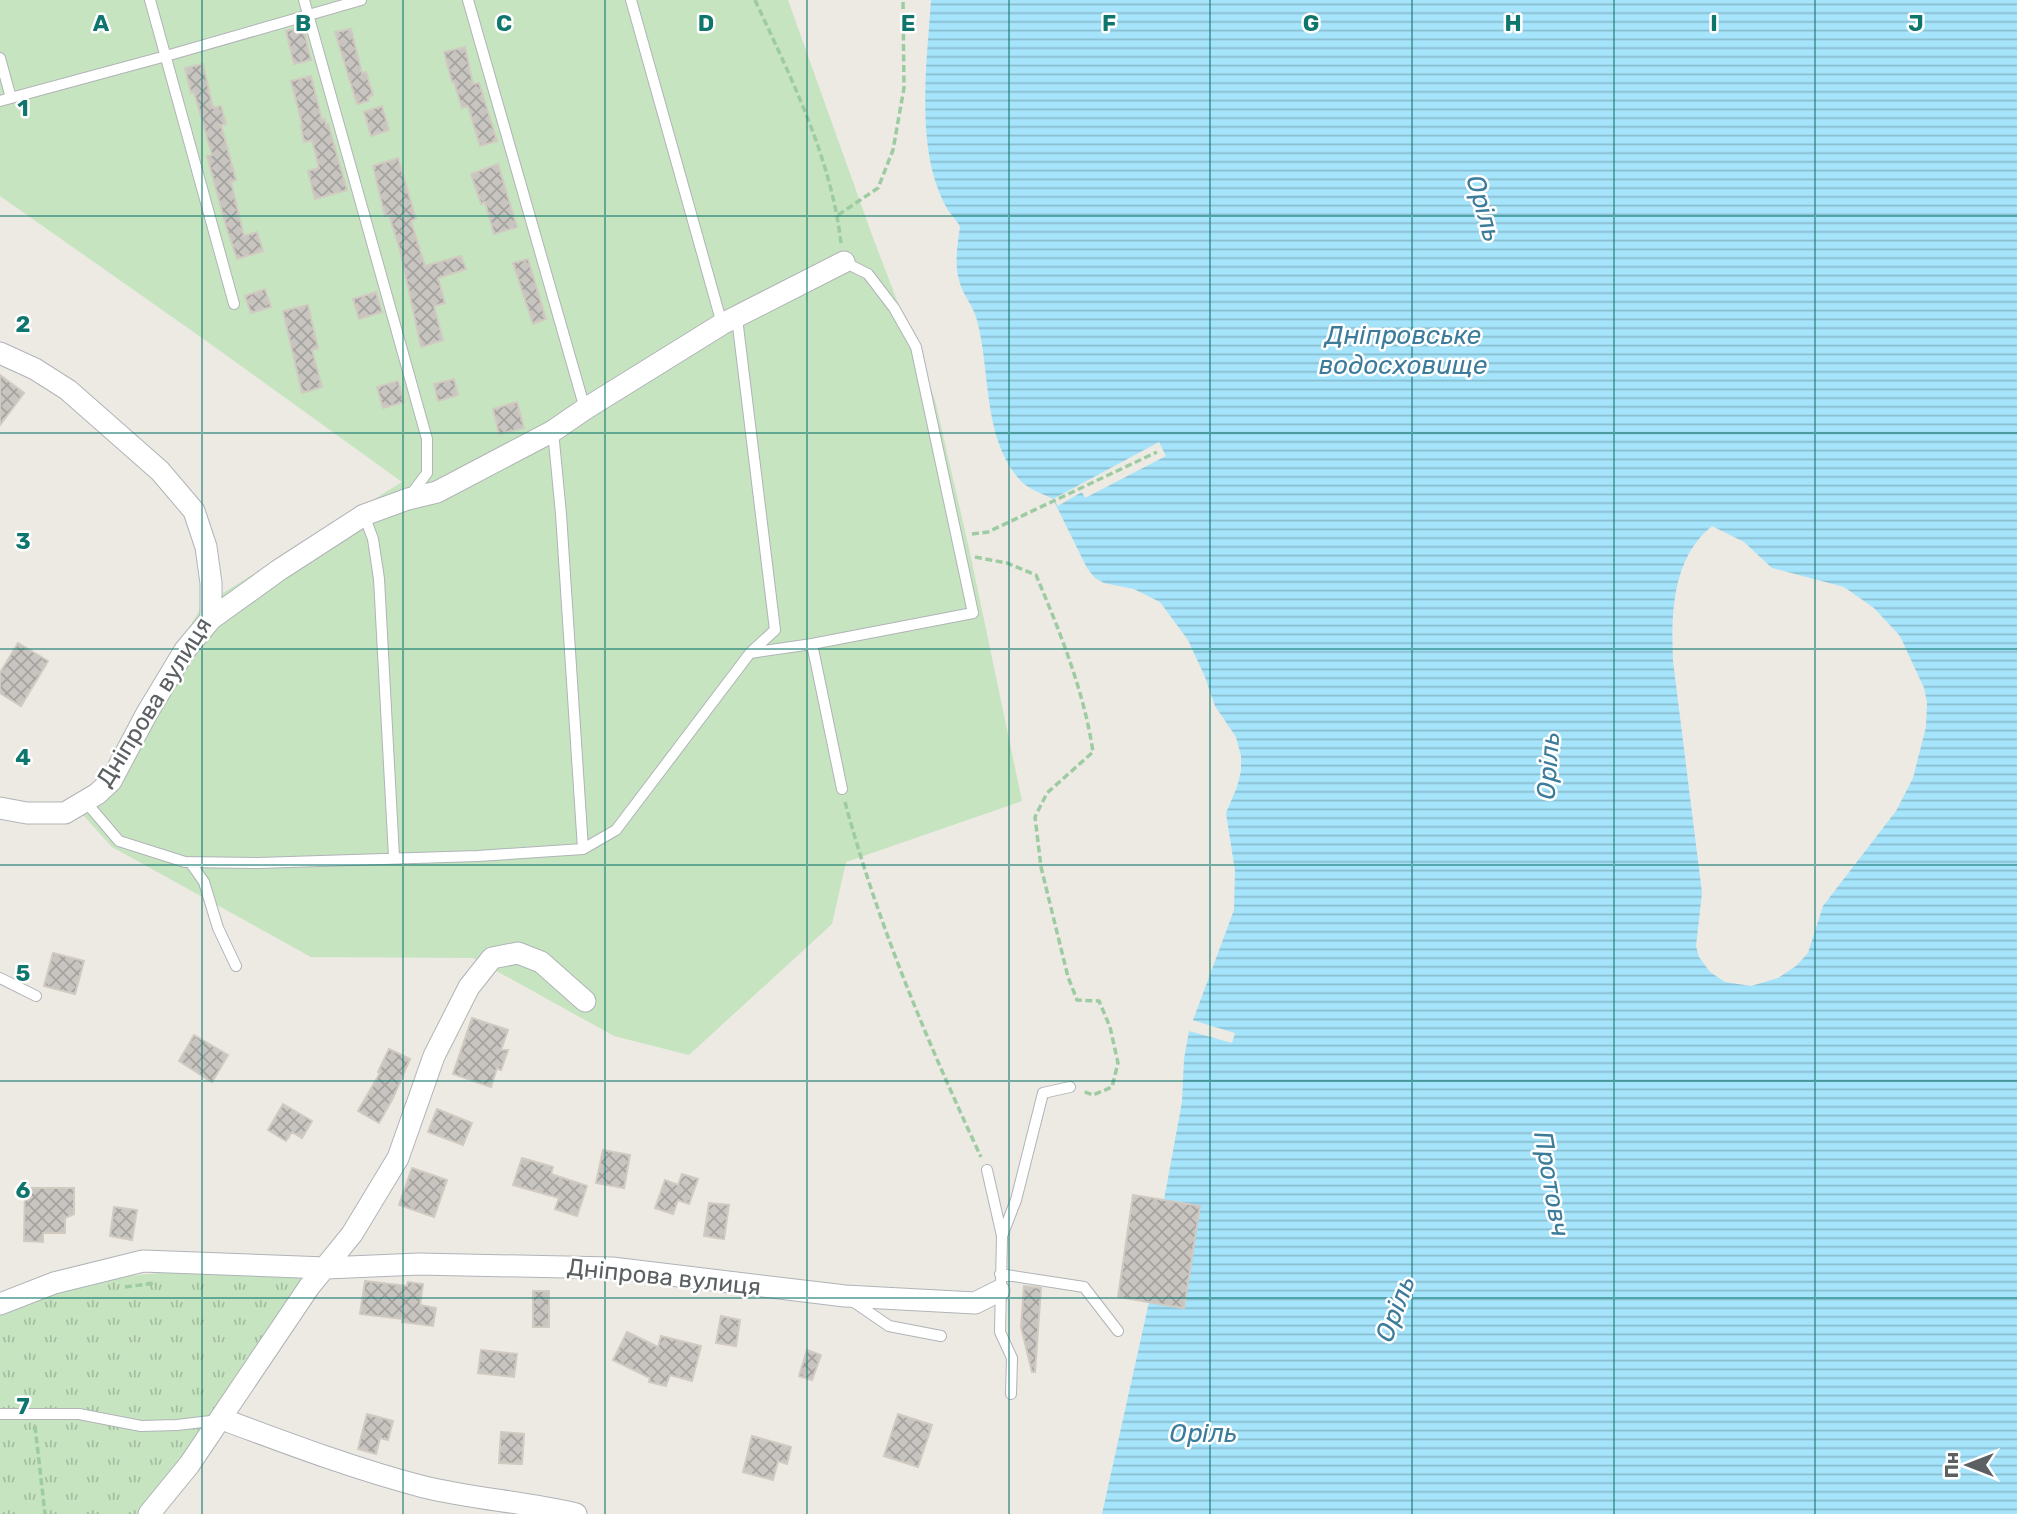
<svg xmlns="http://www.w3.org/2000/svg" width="2017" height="1514" viewBox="0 0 2017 1514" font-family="Rubik,sans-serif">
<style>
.green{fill:#c6e4c0}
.park{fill:url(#park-tufts)}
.water{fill:url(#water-rules);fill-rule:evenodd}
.pier{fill:#ede9e3}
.building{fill:url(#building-cross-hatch);stroke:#d1cac1;stroke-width:2}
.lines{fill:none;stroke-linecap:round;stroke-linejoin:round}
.service-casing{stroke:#b0b4b7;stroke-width:12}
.minor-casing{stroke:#b0b4b7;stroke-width:23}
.path{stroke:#9ecca2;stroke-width:3.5;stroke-dasharray:7 3.5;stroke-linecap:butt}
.service{stroke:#fff;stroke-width:10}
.minor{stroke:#fff;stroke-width:21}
.grid{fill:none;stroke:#0f766e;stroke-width:2;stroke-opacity:0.55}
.labels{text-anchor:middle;stroke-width:5;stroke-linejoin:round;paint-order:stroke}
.street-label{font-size:24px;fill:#5b6063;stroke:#fff}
.water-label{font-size:26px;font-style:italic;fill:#3d7b9b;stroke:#fff}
.grid-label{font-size:23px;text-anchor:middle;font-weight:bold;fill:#0f766e;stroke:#fff;stroke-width:5;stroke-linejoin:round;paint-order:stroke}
</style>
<defs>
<pattern id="park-tufts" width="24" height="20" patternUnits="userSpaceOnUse" patternTransform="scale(1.75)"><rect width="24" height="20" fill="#c6e4c0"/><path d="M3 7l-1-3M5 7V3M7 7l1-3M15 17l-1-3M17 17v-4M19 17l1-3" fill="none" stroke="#a4bca0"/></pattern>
<pattern id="water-rules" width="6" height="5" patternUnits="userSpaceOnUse" patternTransform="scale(1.75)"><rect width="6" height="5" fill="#a5e4fb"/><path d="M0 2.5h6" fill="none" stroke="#89bccf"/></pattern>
<pattern id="building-cross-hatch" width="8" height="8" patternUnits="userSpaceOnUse" patternTransform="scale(1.75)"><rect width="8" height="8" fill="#c8c4c0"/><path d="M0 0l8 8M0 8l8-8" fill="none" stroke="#a5a3a0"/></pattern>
</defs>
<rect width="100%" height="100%" fill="#ede9e3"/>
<path class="green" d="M0,0H788L872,235L935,400L970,553L1022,801L846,862L832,924L689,1055L614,1036L473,958L311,957L112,847L74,805L103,773L202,606L402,482L205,340L0,196Z"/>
<path class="park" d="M191,1270L304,1276L245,1371L139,1514H0V1309L117,1277Z"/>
<path class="water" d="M931,0H2017V1514H1102L1149,1302L1183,1308L1200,1206L1164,1200L1182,1102L1184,1059L1189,1031L1234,910L1235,871L1226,813L1237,787L1241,771V756L1236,737L1215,706L1205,677L1188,640L1160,602L1134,589L1104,583L1095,578L1087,568L1053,499C1042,493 1029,490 1020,480C982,437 991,373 977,320C974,309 968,301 963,291C953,270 957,249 960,227C957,220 952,216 948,210C914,153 927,63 931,0ZM1712,526L1744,542L1772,568L1844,587L1874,608L1900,636L1924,688L1927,702L1926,727L1913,778L1896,811L1823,906L1808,953L1796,966L1778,978L1751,986L1725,982L1710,972L1699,957L1696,946L1702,893L1673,661C1671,614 1672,558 1712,526Z"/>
<path class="pier" d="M1159,442L1166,456L1085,498L1082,492L1058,506L1053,499Z
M1192,1020L1235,1033L1232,1043L1189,1031Z"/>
<path class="building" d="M303,27L311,60L294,64L286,31Z
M351,29L362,73L366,72L373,95L368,97L369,101L357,104L335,32Z
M465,47L473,84L479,83L497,141L480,146L468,106L462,108L454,82H452L444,52Z
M203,64L213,108L221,106L226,124L221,125L236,180L231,182L244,236L257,232L263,251L237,259L226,226L207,156L212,155L194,92L191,93L185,68Z
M311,76L322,120L325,119L326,125L328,124L347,190L315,199L308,171L319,168L312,140L304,142L301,125L302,124L291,81Z
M382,106L389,130L371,136L364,112Z
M398,158L416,219L411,221L425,266L461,256L466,269L438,278L445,303L434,306L443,340L421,347L400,250L389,215L385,216L373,166Z
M498,164L517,227L494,234L485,202L481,204L471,174Z
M528,259L546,319L533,324L513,263Z
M265,289L271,307L251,313L245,296Z
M376,292L382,312L359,319L353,299Z
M308,305L318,348L312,350L322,387L302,393L283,311Z
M0,375L24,393L0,425Z
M454,379L458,395L438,401L434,384Z
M398,381L404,402L383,408L377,387Z
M517,402L524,428L499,434L493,409Z
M18,643L48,661L21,706L0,693V673Z
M53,953L84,961L75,994L44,986Z
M472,1018L508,1030L501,1050H508L501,1070L497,1068L491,1087L453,1074Z
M194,1035L228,1055L212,1082L179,1061Z
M389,1049L410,1059L393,1098L379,1123L358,1111L380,1073L378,1072Z
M283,1104L312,1121L302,1138L292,1132L286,1141L268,1130Z
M437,1109L472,1123L463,1145L428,1132Z
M603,1150L630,1155L624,1188L596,1183Z
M522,1158L553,1167L551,1174L587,1186L577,1216L555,1209L559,1198L513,1185Z
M412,1168L447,1180L434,1217L399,1205Z
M682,1174L698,1179L689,1204L678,1200L673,1214L655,1208L665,1180L678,1185Z
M25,1188H74V1214L65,1218V1233H43V1242L24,1241Z
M1133,1195L1200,1206L1184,1308L1118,1297Z
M709,1203L729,1205L724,1239L704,1236Z
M114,1207L137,1210L132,1240L110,1236Z
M365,1281L407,1286L408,1282L423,1284L420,1305L436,1308L433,1326L402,1322L403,1319L360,1314Z
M1024,1286L1041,1288L1035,1372H1032L1021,1327Z
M533,1291H549V1327H533Z
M721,1316L740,1320L736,1346L716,1343Z
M627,1332L658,1347L661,1336L701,1346L692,1381L670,1375L666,1386L649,1382L650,1378L613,1360Z
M481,1350L517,1354L514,1377L478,1373Z
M807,1350L821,1355L812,1380L799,1376Z
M367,1414L393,1421L388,1440L380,1438L376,1454L358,1449Z
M898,1414L932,1425L918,1467L884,1456Z
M501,1432L524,1434L522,1464L499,1463Z
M752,1436L791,1447L787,1464L778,1461L773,1480L743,1472Z"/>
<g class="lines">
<g class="service-casing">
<path id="service" d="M150,0L234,304
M304,0L427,439V473L409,497
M468,0L585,409
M631,0L722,324
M0,58L11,98
M0,101L166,56L361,0
M553,431L561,514L583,849
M364,515L373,539L379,579L394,857
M812,644L842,789
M750,653L812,644L973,613L916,347L894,308L868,274L844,262
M85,801L119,841L185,862L258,863L478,856L583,849L616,830L750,653L775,630L737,318
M190,862L204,882L218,928L236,966
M0,978L36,996
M987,1170L1002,1236L1000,1332L1012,1358L1011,1394
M1002,1236L1016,1200L1043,1093L1070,1087
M1000,1274L1084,1287L1118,1331
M851,1300L889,1326L941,1336
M0,1414H79L141,1426L177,1425L219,1420"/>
</g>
<g class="minor-casing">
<path id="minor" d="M0,353L35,369L68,390L160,471L194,511L206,547L211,583V619L185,650L147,713L111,781L97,794L65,813H27L0,808
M211,619L279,570L364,515L408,499L437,492L553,431L585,409L722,324L844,262
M0,1304L54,1283L143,1261L326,1268L419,1264L612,1268L845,1296L975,1303L999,1291
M222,1419C289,1444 355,1469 424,1487C474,1499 526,1502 576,1514
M149,1514L189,1465L309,1287L352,1234L398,1158L434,1056L469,987L492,958L518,953L541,962L585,1001"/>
</g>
<path class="path" d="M755,0C791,78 831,157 841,243
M838,215L878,188L893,150L904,88L903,0
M972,534L988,532L1157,452
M975,557L1007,563L1036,575C1060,632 1084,691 1093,752L1047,793L1035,817L1041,867L1068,977L1077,1000L1099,1001L1110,1027L1118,1063L1112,1087L1093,1095L1082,1091
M845,802C878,925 927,1041 981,1157
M125,1287L155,1283
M35,1426L45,1514"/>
<use href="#service" class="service"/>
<use href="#minor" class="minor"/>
</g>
<path class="grid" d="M202,0V1514M403,0V1514M605,0V1514M807,0V1514M1009,0V1514M1210,0V1514M1412,0V1514M1614,0V1514M1815,0V1514M0,216H2017M0,433H2017M0,649H2017M0,865H2017M0,1081H2017M0,1298H2017"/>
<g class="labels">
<g class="street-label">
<text transform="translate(154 702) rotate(-58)" y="8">Дніпрова вулиця</text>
<text transform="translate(664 1277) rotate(6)" y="8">Дніпрова вулиця</text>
</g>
<g class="water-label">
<text transform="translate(1484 208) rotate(74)" y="9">Оріль</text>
<text x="1403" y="344">Дніпровське<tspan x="1403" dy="30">водосховище</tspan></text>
<text transform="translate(1548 766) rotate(-86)" y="9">Оріль</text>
<text transform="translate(1552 1184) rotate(80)" y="9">Протовч</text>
<text transform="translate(1395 1309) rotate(-69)" y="9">Оріль</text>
<text x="1203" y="1442">Орiль</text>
</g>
</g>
<g class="grid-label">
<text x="101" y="31">A</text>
<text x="303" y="31">B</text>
<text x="504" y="31">C</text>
<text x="706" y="31">D</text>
<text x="908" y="31">E</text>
<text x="1109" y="31">F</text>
<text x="1311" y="31">G</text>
<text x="1513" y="31">H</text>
<text x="1714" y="31">I</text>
<text x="1916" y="31">J</text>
<text x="23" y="116">1</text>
<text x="23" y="332">2</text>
<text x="23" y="549">3</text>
<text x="23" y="765">4</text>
<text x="23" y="981">5</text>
<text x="23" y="1198">6</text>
<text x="23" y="1414">7</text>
</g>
<g transform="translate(1968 1465) rotate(270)" stroke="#ffffff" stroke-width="5" paint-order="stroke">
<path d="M0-5L12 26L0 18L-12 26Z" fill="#5b6063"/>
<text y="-10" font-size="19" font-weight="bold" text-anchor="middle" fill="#5b6063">Пн</text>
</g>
</svg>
